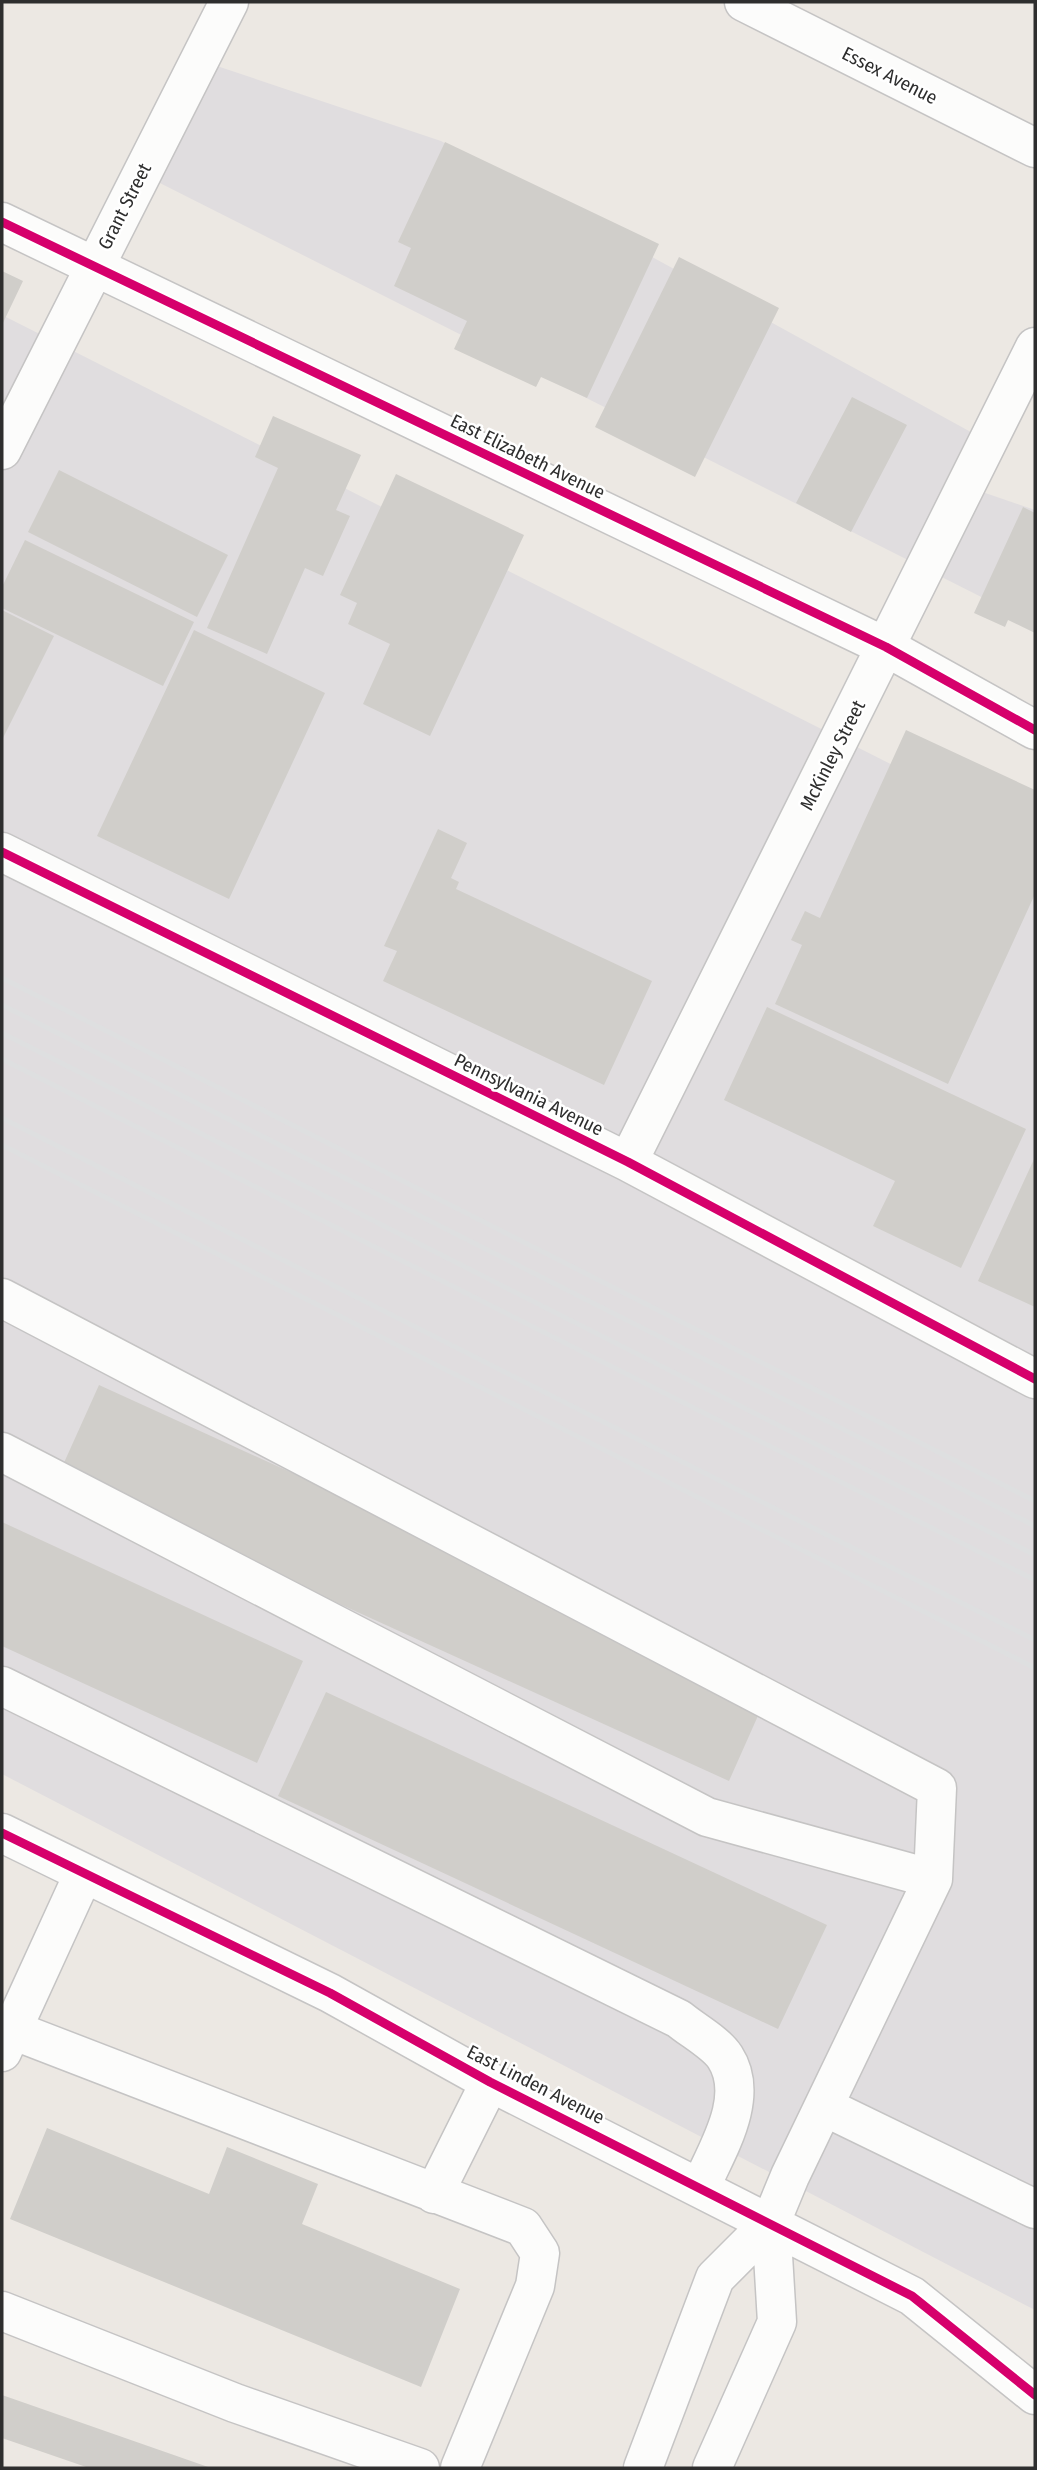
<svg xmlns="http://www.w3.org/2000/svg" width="1037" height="2470" viewBox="0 0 1037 2470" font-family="'Fira Sans Condensed',sans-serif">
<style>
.industrial{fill:#e0dddf}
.building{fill:#d0ceca}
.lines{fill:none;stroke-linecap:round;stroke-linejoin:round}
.minor-casing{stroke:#c5c4c4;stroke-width:41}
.minor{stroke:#fcfcfb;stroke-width:38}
.rail{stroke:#dedfe0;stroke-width:5}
.cycleway-casing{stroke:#fff;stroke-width:13}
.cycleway{stroke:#d6006c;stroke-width:9}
.labels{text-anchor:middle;stroke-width:5;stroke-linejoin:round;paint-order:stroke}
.street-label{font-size:19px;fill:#2e2e2e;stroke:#fff}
</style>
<rect width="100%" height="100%" fill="#ece8e3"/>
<path class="industrial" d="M202,61L441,141L989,442L965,486L1035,510V624L144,175Z
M2,315L1035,837V2310L2,1774Z"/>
<path class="building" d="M445,142L659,244L587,398L541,377L536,387L454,349L467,321L394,286L411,248L398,242Z
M679,257L779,308L695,477L595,427Z
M2,271L23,281L2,325Z
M852,397L907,425L851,532L796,503Z
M273,416L361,455L336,510L350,516L323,576L305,568L267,654L207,628L278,468L255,457Z
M59,470L228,555L197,617L28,532Z
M396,474L524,535L430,736L363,704L390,644L348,624L357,603L340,595Z
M1023,507L1035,513V633L1008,620L1005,627L974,613Z
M25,540L194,622L163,686L2,608V587Z
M2,610L54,636L2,740Z
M194,630L325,693L229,899L97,836Z
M906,730L1035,790V894L948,1084L775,1004L802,945L791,940L805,911L820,918Z
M438,829L467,843L451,878L459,882L456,889L652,981L604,1085L383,981L397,951L384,946Z
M767,1007L1026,1129L961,1268L873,1226L895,1181L724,1100Z
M1035,1157V1307L978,1281Z
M99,1385L536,1584L765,1700L729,1781L58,1476Z
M2,1522L303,1661L257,1763L2,1646Z
M326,1692L827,1925L778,2029L278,1796Z
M47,2128L209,2194L227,2147L318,2184L302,2224L460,2289L421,2387L10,2219Z
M2,2395L211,2468H89L2,2438Z"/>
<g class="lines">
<g class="minor-casing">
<path id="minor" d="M744,2L1035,148
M2,222L886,647L1035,730
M2,450L229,2
M2,852L628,1162L1035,1379
M628,1162L1035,347
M2,1298L937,1788L933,1879
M2,1452L707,1817L933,1879L790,2176L771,2222L715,2278L643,2468
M2,1686L679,2019C692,2030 716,2043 725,2057C751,2097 717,2150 701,2186
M2,1833L330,1993L490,2082L912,2296L1035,2395
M10,2029L523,2227L540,2253L535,2286L460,2468
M2,2052L83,1875
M825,2107L1035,2209
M434,2194L490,2082
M2,2311L235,2403L420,2468
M712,2468L777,2322L771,2222"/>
</g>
<use href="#minor" class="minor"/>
<path class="rail" d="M2,978L1035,1501
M2,1005L1035,1526
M2,1033L1035,1555
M2,1059L1035,1580
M2,1118L1035,1640
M2,1145L1035,1668"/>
<g class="cycleway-casing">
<path id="cycleway" d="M2,222L886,647L1035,730
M2,852L628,1162L1035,1379
M2,1833L330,1993L490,2082L912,2296L1035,2395"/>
</g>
<use href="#cycleway" class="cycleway"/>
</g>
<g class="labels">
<g class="street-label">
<text transform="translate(890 75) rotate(27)" y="7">Essex Avenue</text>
<text transform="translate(124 206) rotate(-63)" y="7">Grant Street</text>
<text transform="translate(528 456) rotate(26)" y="7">East Elizabeth Avenue</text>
<text transform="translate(832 755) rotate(-63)" y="7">McKinley Street</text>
<text transform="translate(529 1094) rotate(26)" y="7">Pennsylvania Avenue</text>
<text transform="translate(536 2084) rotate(27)" y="7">East Linden Avenue</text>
</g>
</g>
<rect width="1037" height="2470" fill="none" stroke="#2e2e2e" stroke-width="7"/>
</svg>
